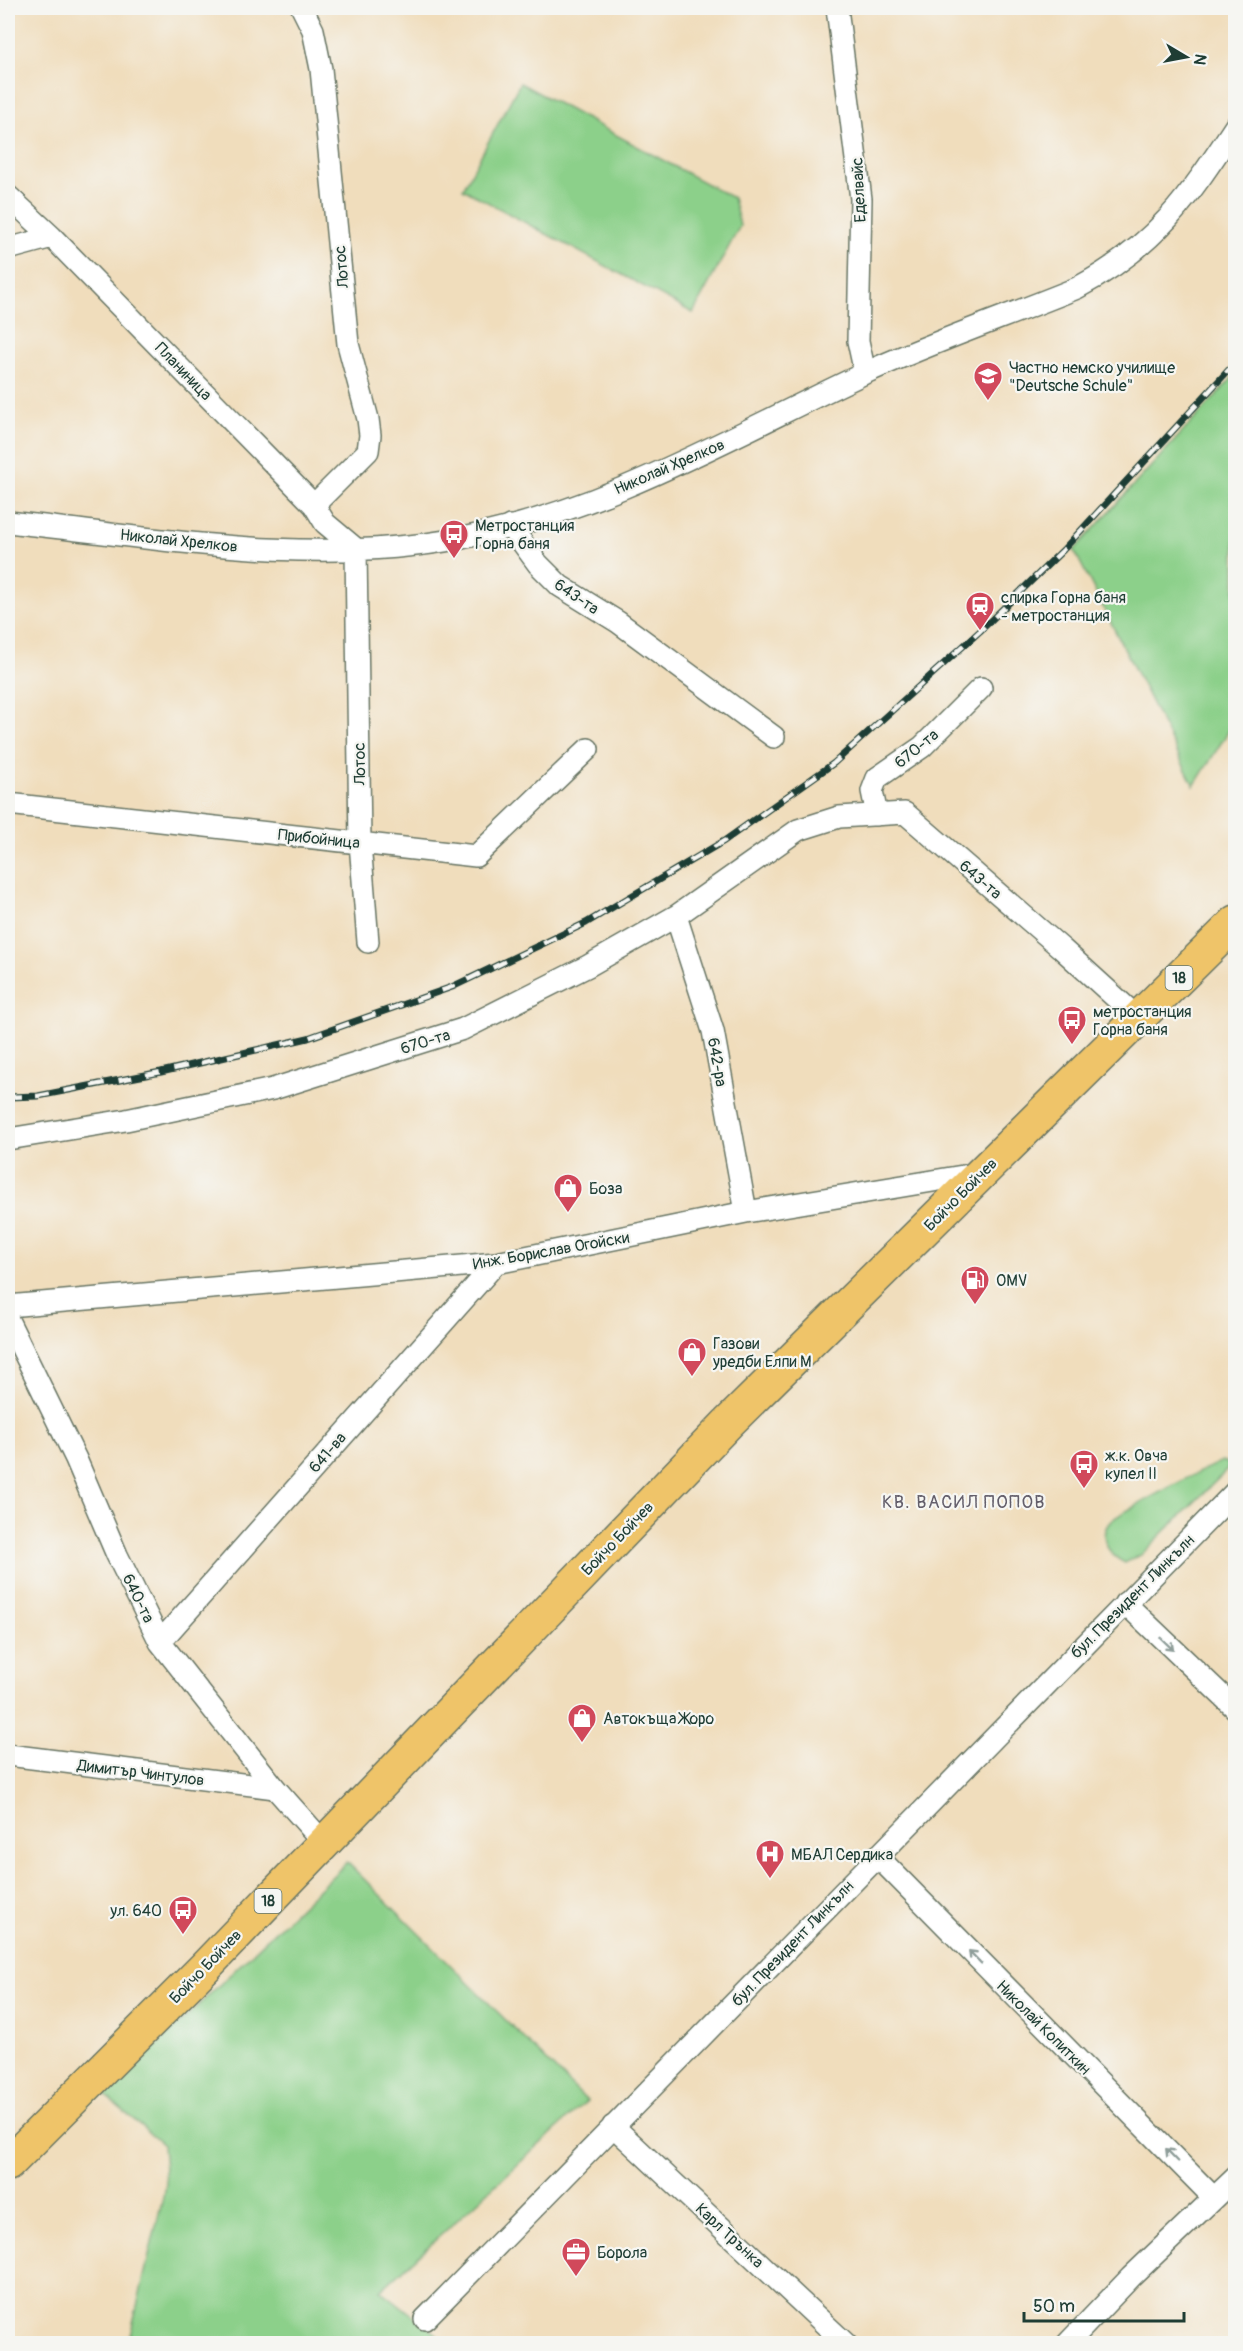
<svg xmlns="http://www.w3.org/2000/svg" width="1243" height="2351" viewBox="0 0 1243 2351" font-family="Pangolin,sans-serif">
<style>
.green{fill:#8cd08a;stroke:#56865f;stroke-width:1.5}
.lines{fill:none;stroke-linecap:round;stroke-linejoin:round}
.minor-casing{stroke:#687564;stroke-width:24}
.trunk-casing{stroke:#687564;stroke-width:36}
.minor{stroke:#fff;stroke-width:21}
.trunk{stroke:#efc469;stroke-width:33}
.rail-casing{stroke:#1f3d34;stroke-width:7}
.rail{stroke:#f6f6f2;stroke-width:4.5;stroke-dasharray:14;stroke-linecap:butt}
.oneway{stroke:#8f9e9a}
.labels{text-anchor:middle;stroke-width:4.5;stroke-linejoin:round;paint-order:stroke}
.shield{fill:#f6f6f2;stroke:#60746d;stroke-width:1.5}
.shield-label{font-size:15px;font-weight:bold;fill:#1f3d34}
.street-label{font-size:16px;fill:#1f3d34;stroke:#f6f6f2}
.poi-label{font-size:16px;fill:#1f3d34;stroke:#f6f6f2;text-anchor:start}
.neighbourhood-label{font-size:18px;letter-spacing:1.5px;fill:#645f6b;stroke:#f6f6f2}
</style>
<rect width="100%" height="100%" fill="#f6f6f2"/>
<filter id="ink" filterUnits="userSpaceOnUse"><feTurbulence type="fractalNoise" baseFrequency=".0167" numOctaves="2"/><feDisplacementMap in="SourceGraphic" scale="12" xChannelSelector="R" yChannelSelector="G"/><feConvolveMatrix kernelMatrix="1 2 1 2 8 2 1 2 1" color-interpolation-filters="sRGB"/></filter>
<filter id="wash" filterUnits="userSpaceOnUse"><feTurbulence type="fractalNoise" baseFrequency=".008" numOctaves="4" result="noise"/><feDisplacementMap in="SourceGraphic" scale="24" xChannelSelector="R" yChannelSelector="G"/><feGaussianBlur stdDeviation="1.35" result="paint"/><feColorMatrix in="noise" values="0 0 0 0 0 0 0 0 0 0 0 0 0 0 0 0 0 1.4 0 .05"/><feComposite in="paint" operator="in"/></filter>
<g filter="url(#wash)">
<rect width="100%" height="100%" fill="#f0ddbc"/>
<path class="green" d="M520,83L733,198L740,226L693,313L463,189Z
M1235,375V721L1194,786L1074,550Z
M1222,1461L1229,1464L1227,1470L1141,1555L1125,1563C1110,1556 1097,1539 1109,1523C1114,1517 1125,1512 1132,1508C1162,1490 1191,1476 1222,1461Z
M347,1862L587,2101L381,2290L448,2343L128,2344L166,2184L163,2145L105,2095Z"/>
</g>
<g filter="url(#ink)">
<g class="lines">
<g class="minor-casing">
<path id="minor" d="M302,8L313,30L321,69L348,344L368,419L370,435L368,451L314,505
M837,8L861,199L858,341L865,373
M8,196L52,237L314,505L325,523L356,549
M8,249L52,237
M8,522C158,538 312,567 462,538C604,511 733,435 863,374C932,342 1006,317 1077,288C1156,246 1188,198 1236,125
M510,526L538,564L560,586L618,622L774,737
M356,549L360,843L368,942
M8,804L476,856L588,749
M877,815L872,791L877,778L922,747L981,688
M676,916L713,1031L746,1212
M8,1139L126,1120L273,1089L463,1029L588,966L676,916L798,830L839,817L905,813L1061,948L1138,1018
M8,1306L496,1263L746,1212L981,1173
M8,1320L76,1459L117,1555L160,1642L275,1788L324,1843
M1125,1603L1236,1709
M160,1642L496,1263
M8,1755L275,1788
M877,1856L1213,2197
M613,2126L846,2344
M425,2319L1236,1491
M1067,2344L1131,2277L1236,2177"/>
</g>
<g class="trunk-casing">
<path id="trunk" d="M8,2164L205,1967L728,1423L1236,922"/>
</g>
<use href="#minor" class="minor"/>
<use href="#trunk" class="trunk"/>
<g class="rail-casing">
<path id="rail" d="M8,1097L38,1096L161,1072L308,1038L452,987L586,923L724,841L834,763L980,631L1063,550L1236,362"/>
</g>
<use href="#rail" class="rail"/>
</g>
<defs><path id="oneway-shaft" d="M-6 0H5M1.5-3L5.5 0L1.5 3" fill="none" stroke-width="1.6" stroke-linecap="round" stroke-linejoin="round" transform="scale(1.5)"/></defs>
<g class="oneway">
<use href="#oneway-shaft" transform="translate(1167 1644) rotate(44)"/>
<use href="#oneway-shaft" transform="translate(975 1957) rotate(-134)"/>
<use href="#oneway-shaft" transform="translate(1172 2155) rotate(-134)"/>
</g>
</g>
<defs>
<g id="school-pin" transform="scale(1.5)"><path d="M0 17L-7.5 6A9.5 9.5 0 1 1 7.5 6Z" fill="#d1495b" stroke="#f6f6f2"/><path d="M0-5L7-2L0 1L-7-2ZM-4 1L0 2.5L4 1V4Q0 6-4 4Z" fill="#fff"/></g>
<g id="bus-pin" transform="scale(1.5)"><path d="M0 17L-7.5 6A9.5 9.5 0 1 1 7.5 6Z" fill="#d1495b" stroke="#f6f6f2"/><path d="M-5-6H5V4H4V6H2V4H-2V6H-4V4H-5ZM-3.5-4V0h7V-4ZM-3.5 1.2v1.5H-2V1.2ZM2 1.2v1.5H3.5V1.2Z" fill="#fff"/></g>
<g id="station-pin" transform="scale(1.5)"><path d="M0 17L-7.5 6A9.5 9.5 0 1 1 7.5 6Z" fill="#d1495b" stroke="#f6f6f2"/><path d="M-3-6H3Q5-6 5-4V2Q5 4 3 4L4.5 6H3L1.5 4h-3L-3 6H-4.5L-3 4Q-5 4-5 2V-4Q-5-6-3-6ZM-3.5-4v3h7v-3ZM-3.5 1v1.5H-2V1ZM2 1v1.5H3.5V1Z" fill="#fff"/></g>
<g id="shop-pin" transform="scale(1.5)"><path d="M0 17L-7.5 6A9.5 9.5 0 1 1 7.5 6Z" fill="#d1495b" stroke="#f6f6f2"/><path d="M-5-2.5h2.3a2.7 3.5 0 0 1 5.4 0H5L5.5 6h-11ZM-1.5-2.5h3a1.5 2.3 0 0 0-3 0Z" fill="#fff"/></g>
<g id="fuel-pin" transform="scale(1.5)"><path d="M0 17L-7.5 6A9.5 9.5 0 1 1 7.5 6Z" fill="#d1495b" stroke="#f6f6f2"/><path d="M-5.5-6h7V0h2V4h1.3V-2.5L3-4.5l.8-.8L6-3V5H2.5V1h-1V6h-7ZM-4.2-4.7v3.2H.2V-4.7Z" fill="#fff"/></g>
<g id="hospital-pin" transform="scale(1.5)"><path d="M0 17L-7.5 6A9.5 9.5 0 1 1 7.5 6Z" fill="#d1495b" stroke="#f6f6f2"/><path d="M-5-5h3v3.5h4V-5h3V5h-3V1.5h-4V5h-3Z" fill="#fff"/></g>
<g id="office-pin" transform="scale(1.5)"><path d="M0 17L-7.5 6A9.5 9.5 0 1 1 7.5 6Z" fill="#d1495b" stroke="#f6f6f2"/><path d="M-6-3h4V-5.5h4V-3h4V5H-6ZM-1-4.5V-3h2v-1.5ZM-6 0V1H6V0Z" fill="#fff"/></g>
</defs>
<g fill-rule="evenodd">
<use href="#school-pin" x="988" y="376"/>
<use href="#bus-pin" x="454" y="534"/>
<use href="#station-pin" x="980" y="606"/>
<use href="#bus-pin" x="1072" y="1020"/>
<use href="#shop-pin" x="568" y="1188"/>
<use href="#fuel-pin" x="975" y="1280"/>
<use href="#shop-pin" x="692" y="1352"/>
<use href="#bus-pin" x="1084" y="1464"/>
<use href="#shop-pin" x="582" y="1718"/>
<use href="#hospital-pin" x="770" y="1854"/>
<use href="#bus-pin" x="183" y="1910"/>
<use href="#office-pin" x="576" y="2252"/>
</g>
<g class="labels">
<g class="shield">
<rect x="1165.5" y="966" width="27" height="24" rx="4.5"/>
<rect x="254.5" y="1889" width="27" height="24" rx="4.5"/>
</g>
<g class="shield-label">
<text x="1179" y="983">18</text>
<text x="268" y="1906">18</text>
</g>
<g class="street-label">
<text transform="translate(858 190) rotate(-93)" y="6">Еделвайс</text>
<text transform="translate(341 267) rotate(-95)" y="6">Лотос</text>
<text transform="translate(184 371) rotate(46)" y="6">Планиница</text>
<text transform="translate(669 466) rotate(-23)" y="6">Николай Хрелков</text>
<text transform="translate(179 540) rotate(6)" y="6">Николай Хрелков</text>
<text transform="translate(577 596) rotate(34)" y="6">643-та</text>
<text transform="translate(916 748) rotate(-39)" y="6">670-та</text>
<text transform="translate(359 764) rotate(-91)" y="6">Лотос</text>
<text transform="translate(319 838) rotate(6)" y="6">Прибойница</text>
<text transform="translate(981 879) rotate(41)" y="6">643-та</text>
<text transform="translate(425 1041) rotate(-17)" y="6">670-та</text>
<text transform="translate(718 1062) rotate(80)" y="6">642-ра</text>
<text transform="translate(960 1194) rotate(-45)" y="6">Бойчо Бойчев</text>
<text transform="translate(551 1250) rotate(-10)" y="6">Инж. Борислав Огойски</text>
<text transform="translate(327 1452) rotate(-49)" y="6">641-ва</text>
<text transform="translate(617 1538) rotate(-46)" y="6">Бойчо Бойчев</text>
<text transform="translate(1132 1596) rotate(-45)" y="6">бул. Президент Линкълн</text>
<text transform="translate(139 1598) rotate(64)" y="6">640-та</text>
<text transform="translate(141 1772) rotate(7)" y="6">Димитър Чинтулов</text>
<text transform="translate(792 1943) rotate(-46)" y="6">бул. Президент Линкълн</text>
<text transform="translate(205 1966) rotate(-46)" y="6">Бойчо Бойчев</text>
<text transform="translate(1044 2027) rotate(45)" y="6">Николай Копиткин</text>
<text transform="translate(730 2235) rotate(43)" y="6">Карл Трънка</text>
</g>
<g class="poi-label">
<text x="1009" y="373">Частно немско училище<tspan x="1009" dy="18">"Deutsche Schule"</tspan></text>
<text x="475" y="531">Метростанция<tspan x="475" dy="18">Горна баня</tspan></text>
<text x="1001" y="603">спирка Горна баня<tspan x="1001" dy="18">- метростанция</tspan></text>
<text x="1093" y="1017">метростанция<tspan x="1093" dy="18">Горна баня</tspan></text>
<text x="589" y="1194">Боза</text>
<text x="996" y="1286">OMV</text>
<text x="713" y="1349">Газови<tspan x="713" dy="18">уредби Елпи М</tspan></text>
<text x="1105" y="1461">ж.к. Овча<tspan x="1105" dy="18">купел II</tspan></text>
<text x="603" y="1724">Автокъща Жоро</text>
<text x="791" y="1860">МБАЛ Сердика</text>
<text x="162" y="1916" text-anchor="end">ул. 640</text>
<text x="597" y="2258">Борола</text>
</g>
<g class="neighbourhood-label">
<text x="964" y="1508">КВ. ВАСИЛ ПОПОВ</text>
</g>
</g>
<rect width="1243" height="2351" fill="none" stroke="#f6f6f2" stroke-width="30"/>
<g transform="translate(1186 57) rotate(100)" stroke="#f6f6f2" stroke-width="4.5" paint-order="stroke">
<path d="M0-4.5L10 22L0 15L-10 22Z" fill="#1f3d34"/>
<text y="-9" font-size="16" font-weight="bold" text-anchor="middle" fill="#1f3d34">N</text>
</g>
<path d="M1024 2312v9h160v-9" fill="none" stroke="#1f3d34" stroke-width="3"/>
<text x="1033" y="2312" font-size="18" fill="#1f3d34" stroke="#f6f6f2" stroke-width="4.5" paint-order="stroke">50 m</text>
</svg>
